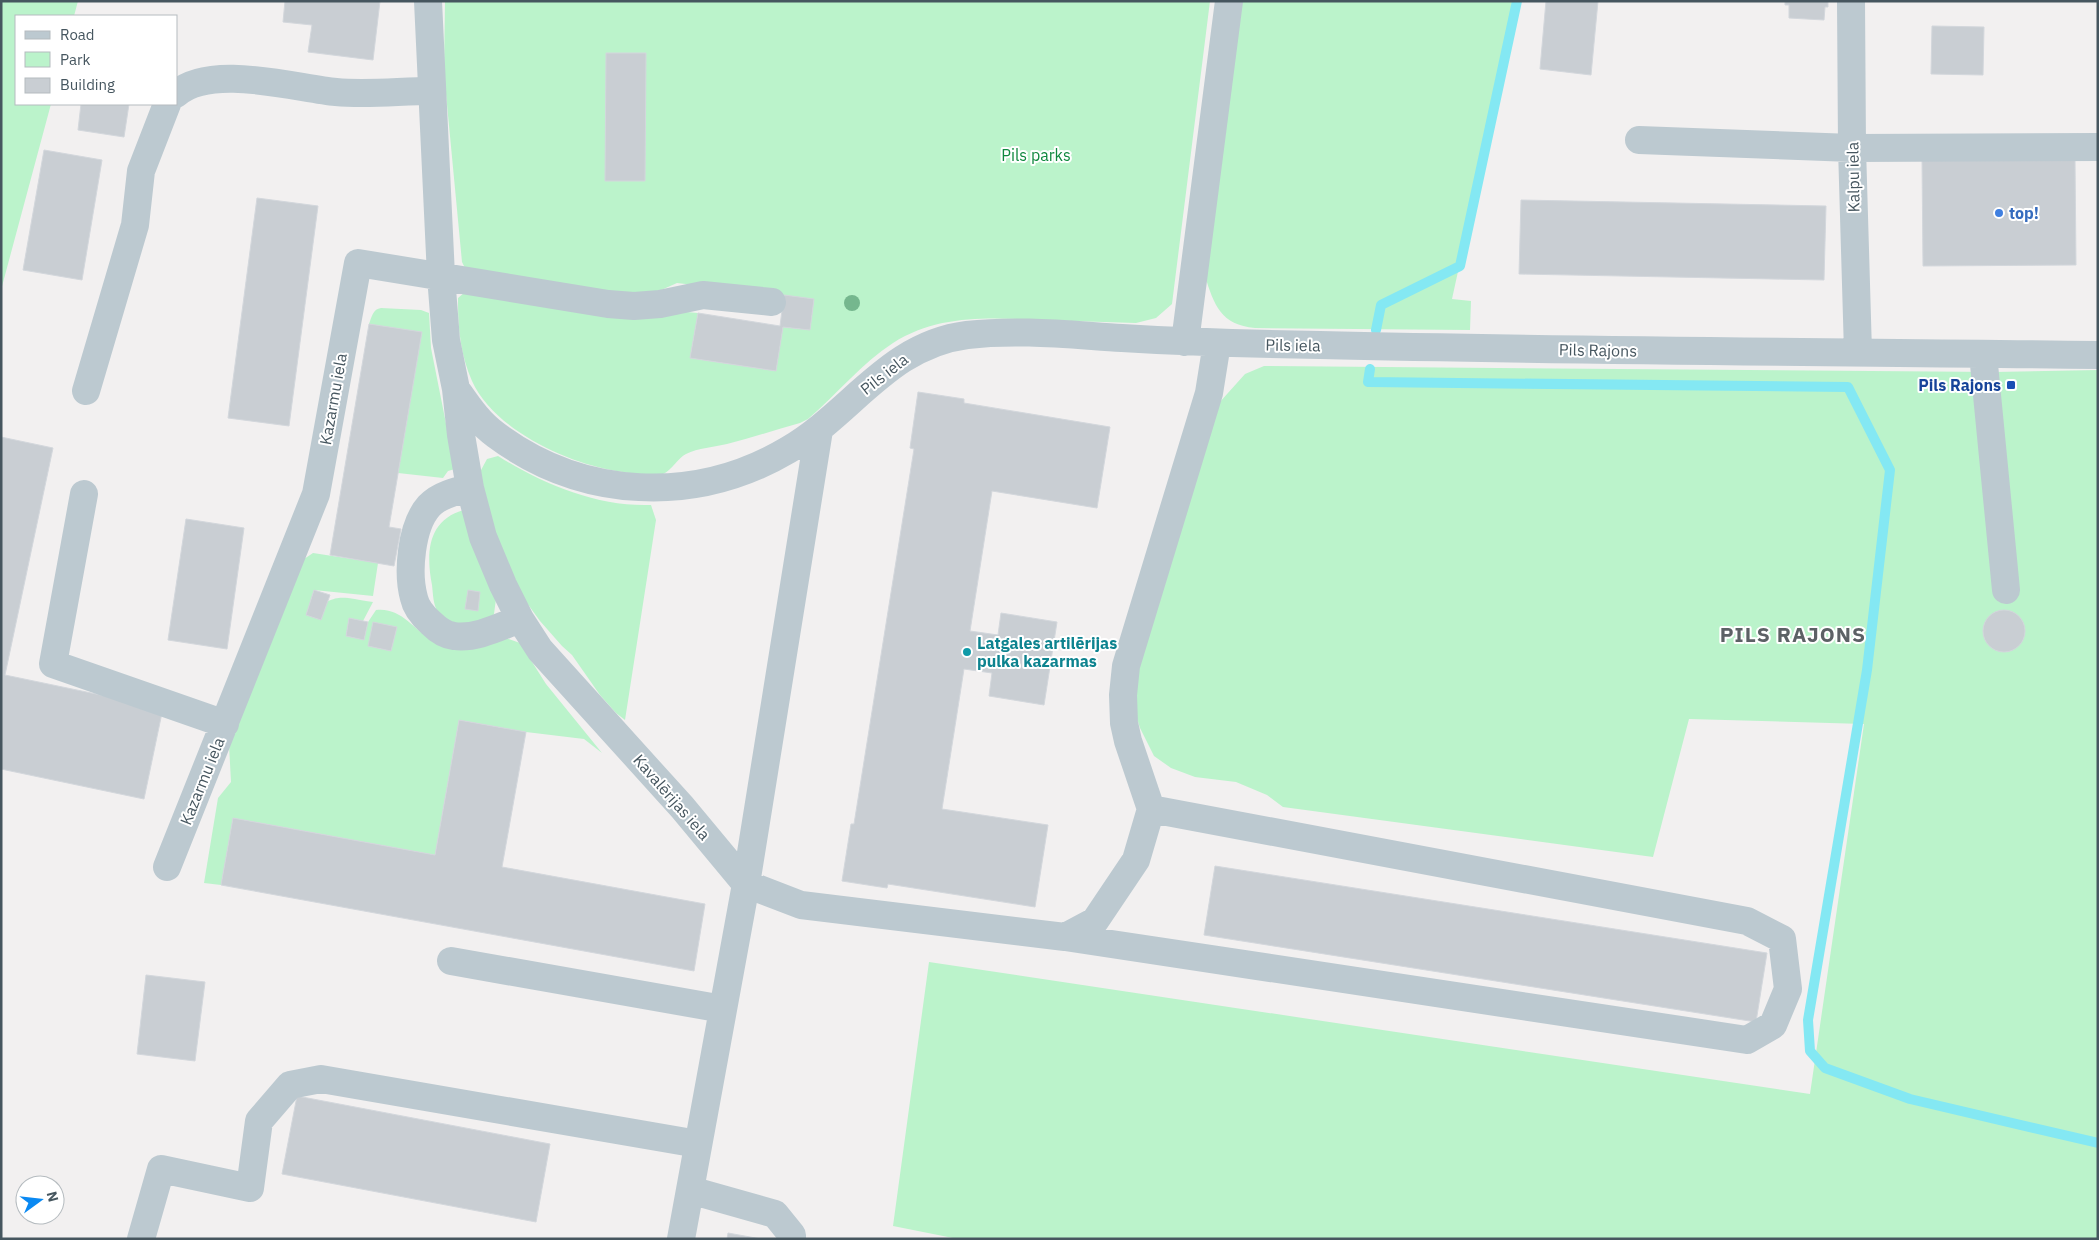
<svg xmlns="http://www.w3.org/2000/svg" width="2099" height="1240" viewBox="0 0 2099 1240" font-family="'IBM Plex Sans',sans-serif">
<style>
.green{fill:#bbf3cb;fill-rule:evenodd}
.lines{fill:none;stroke-linecap:round;stroke-linejoin:round}
.stream{stroke:#84e8f3;stroke-width:10}
.building{fill:#c9ced3;stroke:#d3d7dc}
.minor{stroke:#bcc9d0;stroke-width:28}
.tree{fill:#75b78e}
.shop-dot{fill:#3f7fe0;stroke:#fff;stroke-width:2}
.transit-dot{fill:#1a4fb4;stroke:#fff;stroke-width:2}
.culture-dot{fill:#0f9aa8;stroke:#fff;stroke-width:2}
.labels{text-anchor:middle;stroke-width:4;stroke-linejoin:round;paint-order:stroke}
.park-label{font-size:16px;fill:#0f883e;stroke:#fff}
.street-label{font-size:16px;fill:#46565f;stroke:#fff}
.shop-label{font-size:16px;font-weight:bold;fill:#366cbe;stroke:#fff;text-anchor:start}
.transit-label{font-size:16px;font-weight:bold;fill:#164399;stroke:#fff;text-anchor:end}
.culture-label{font-size:16px;font-weight:bold;fill:#0d838f;stroke:#fff;text-anchor:start}
.district-label{font-size:21px;font-weight:bold;letter-spacing:1px;fill:#5c6165;stroke:#fff}
</style>
<rect width="100%" height="100%" fill="#f2f0f0"/>
<path class="green" d="M1,1H78L74,16H16V104H51L1,290Z
M445,1H1210L1172,304L1156,318L1136,323C1104,322 1072,321 1041,320C989,318 939,314 893,343C862,363 837,394 808,419L800,423C775,430 751,438 727,444C714,447 698,448 686,454C678,458 672,470 663,474C652,478 623,472 611,470C563,461 493,428 472,381C461,356 458,330 458,303V298L464,293L698,313L690,358L776,371L783,327L810,330L814,299L677,283L659,291L619,296L465,268L462,262L444,73Z
M1241,1H1517L1452,299L1471,301L1470,330L1255,328C1221,325 1214,305 1205,276Z
M381,308L421,310L429,313L431,348L455,469L448,471L443,478L398,473L421,333L369,324C372,316 373,309 381,308Z
M1264,366L1994,372L2098,370V1239H958L893,1226L929,962L1810,1094L1864,724L1689,719L1653,857L1283,807L1267,795L1236,782L1195,777L1171,768L1154,756L1140,728L1135,712L1139,663L1219,403L1245,374Z
M498,456C543,484 597,507 651,505L656,520L625,720L616,713L600,695L572,655L562,646L540,621L519,592L497,544L480,472L487,459Z
M464,510L496,599L494,614L489,622L455,627C450,623 441,617 438,612C433,605 433,593 432,585C426,554 427,520 464,510Z
M313,553L378,563L373,596L314,590L306,615C338,593 336,596 373,602L363,621L349,618L346,636L364,640L368,622L376,610C401,607 413,629 432,640L503,637L520,643L546,684L602,753L584,739L526,732L459,720L435,855L233,818L221,885L204,883L218,798L231,782L228,726L298,563ZM397,627L391,651L368,646Z"/>
<g class="lines">
<path class="stream" d="M1376,330L1381,305L1460,266L1517,1
M1370,369L1368,382L1848,387L1890,470L1867,670L1808,1020L1810,1051L1825,1068L1910,1099L2098,1143"/>
</g>
<path class="building" d="M285,1H380L373,60L308,52L312,25L283,22Z
M1546,1H1598L1591,75L1540,69Z
M1785,1H1828V7H1825L1824,20L1789,18V5H1785Z
M1932,26L1984,27L1983,75L1931,74Z
M606,53H646L645,181H605Z
M81,104H129L124,137L78,130Z
M44,150L102,160L82,280L23,270Z
M2075,159L2076,265L1923,266L1922,160Z
M257,198L318,206L289,426L228,418Z
M1521,200L1826,206L1824,280L1519,274Z
M784,295L814,299L810,330L783,327L776,371L690,358L698,313L780,326Z
M369,324L422,332L389,527L401,529L394,566L330,555Z
M918,392L964,399V403L1110,427L1097,508L992,491L970,631L998,635L1001,613L1057,622L1044,705L989,696L992,673L964,669L942,809L1048,825L1035,907L888,884L887,888L842,881L851,824H854L914,449L910,448Z
M1,437L53,448L5,675L163,708L144,799L1,769Z
M186,519L244,528L227,649L168,640Z
M314,590L330,595L321,620L306,615Z
M468,590L480,592L478,611L465,609Z
M1983 631a21 21 0 1 1 42 0a21 21 0 1 1-42 0Z
M349,618L368,622L364,640L346,636Z
M373,622L397,627L391,651L368,646Z
M459,720L526,732L502,867L705,904L694,971L221,885L233,818L435,855Z
M1215,866L1767,953L1756,1022L1204,935Z
M146,975L205,982L195,1061L137,1054Z
M297,1096L550,1144L536,1222L282,1174Z
M728,1233L761,1239H727Z"/>
<g class="lines">
<path class="minor" d="M428,1L441,276L446,340L456,389L461,435L470,488L483,537L503,585L520,619L540,650L682,807L746,884L801,905L1065,937L1095,921L1136,860L1151,809L1128,741L1124,723L1123,695L1126,666L1209,393L1217,343
M1851,1L1852,148L1858,352
M176,94C210,63 295,88 336,92C367,95 401,91 432,91
M1639,140L1852,148L2098,147
M1185,342L1229,1
M1983,354L2006,590
M456,389C468,406 479,423 496,435C582,499 695,505 788,450C852,413 888,345 967,335C1018,329 1071,335 1122,338C1188,342 1254,344 1320,345C1580,351 1839,352 2098,355
M86,391L135,225L141,171L167,104
M470,488C456,491 439,495 429,506C411,526 407,573 414,598C416,608 423,616 431,623C437,629 445,635 454,636C476,639 499,627 520,619
M84,494L53,664L225,724
M167,867L316,494L358,263L608,304L634,306L660,304L703,295L772,302
M1065,937L1747,1040L1773,1025L1788,989L1782,939L1747,921L1151,809
M451,961L723,1009
M690,1190L775,1214L792,1235V1239
M141,1239L161,1169L250,1188L259,1121L290,1085L321,1079L698,1144
M681,1239L746,884L819,430"/>
</g>
<circle class="tree" cx="852" cy="303" r="8"/>
<circle class="shop-dot" cx="1999" cy="213" r="5"/>
<rect class="transit-dot" x="2006" y="380" width="10" height="10" rx="2.5"/>
<circle class="culture-dot" cx="967" cy="652" r="5"/>
<g class="labels">
<g class="park-label">
<text x="1036" y="161">Pils parks</text>
</g>
<g class="street-label">
<text transform="translate(1853 177) rotate(-91)" y="6">Kalpu iela</text>
<text transform="translate(1293 345) rotate(1)" y="6">Pils iela</text>
<text transform="translate(1598 350) rotate(1)" y="6">Pils Rajons</text>
<text transform="translate(884 374) rotate(-38)" y="6">Pils iela</text>
<text transform="translate(333 399) rotate(-80)" y="6">Kazarmu iela</text>
<text transform="translate(202 781) rotate(-68)" y="6">Kazarmu iela</text>
<text transform="translate(672 797) rotate(49)" y="6">Kavalērijas iela</text>
</g>
<g class="shop-label">
<text x="2009" y="219">top!</text>
</g>
<g class="transit-label">
<text x="2001" y="391">Pils Rajons</text>
</g>
<g class="culture-label">
<text x="977" y="649">Latgales artilērijas<tspan x="977" dy="18">pulka kazarmas</tspan></text>
</g>
<g class="district-label">
<text x="1793" y="642">PILS RAJONS</text>
</g>
</g>
<rect width="2099" height="1240" fill="none" stroke="#46565f" stroke-width="5"/>
<rect x="15" y="15" width="162" height="90" fill="#ffffff" stroke="#b5bbbf"/>
<rect x="25" y="31" width="25" height="8" fill="#bcc9d0" stroke="#b5bbbf"/>
<text x="60" y="40" font-size="15" fill="#46565f">Road</text>
<rect x="25" y="52" width="25" height="15" fill="#bbf3cb" stroke="#b5bbbf"/>
<text x="60" y="65" font-size="15" fill="#46565f">Park</text>
<rect x="25" y="78" width="25" height="15" fill="#c9ced3" stroke="#b5bbbf"/>
<text x="60" y="90" font-size="15" fill="#46565f">Building</text>
<g transform="translate(40 1200) rotate(75)"><circle r="24" fill="#ffffff" stroke="#b5bbbf"/>
<path d="M0-4L9 19L0 12L-9 19Z" fill="#0a89f2"/>
<text y="-8" font-size="14" font-weight="bold" text-anchor="middle" fill="#46565f">N</text>
</g>
</svg>
